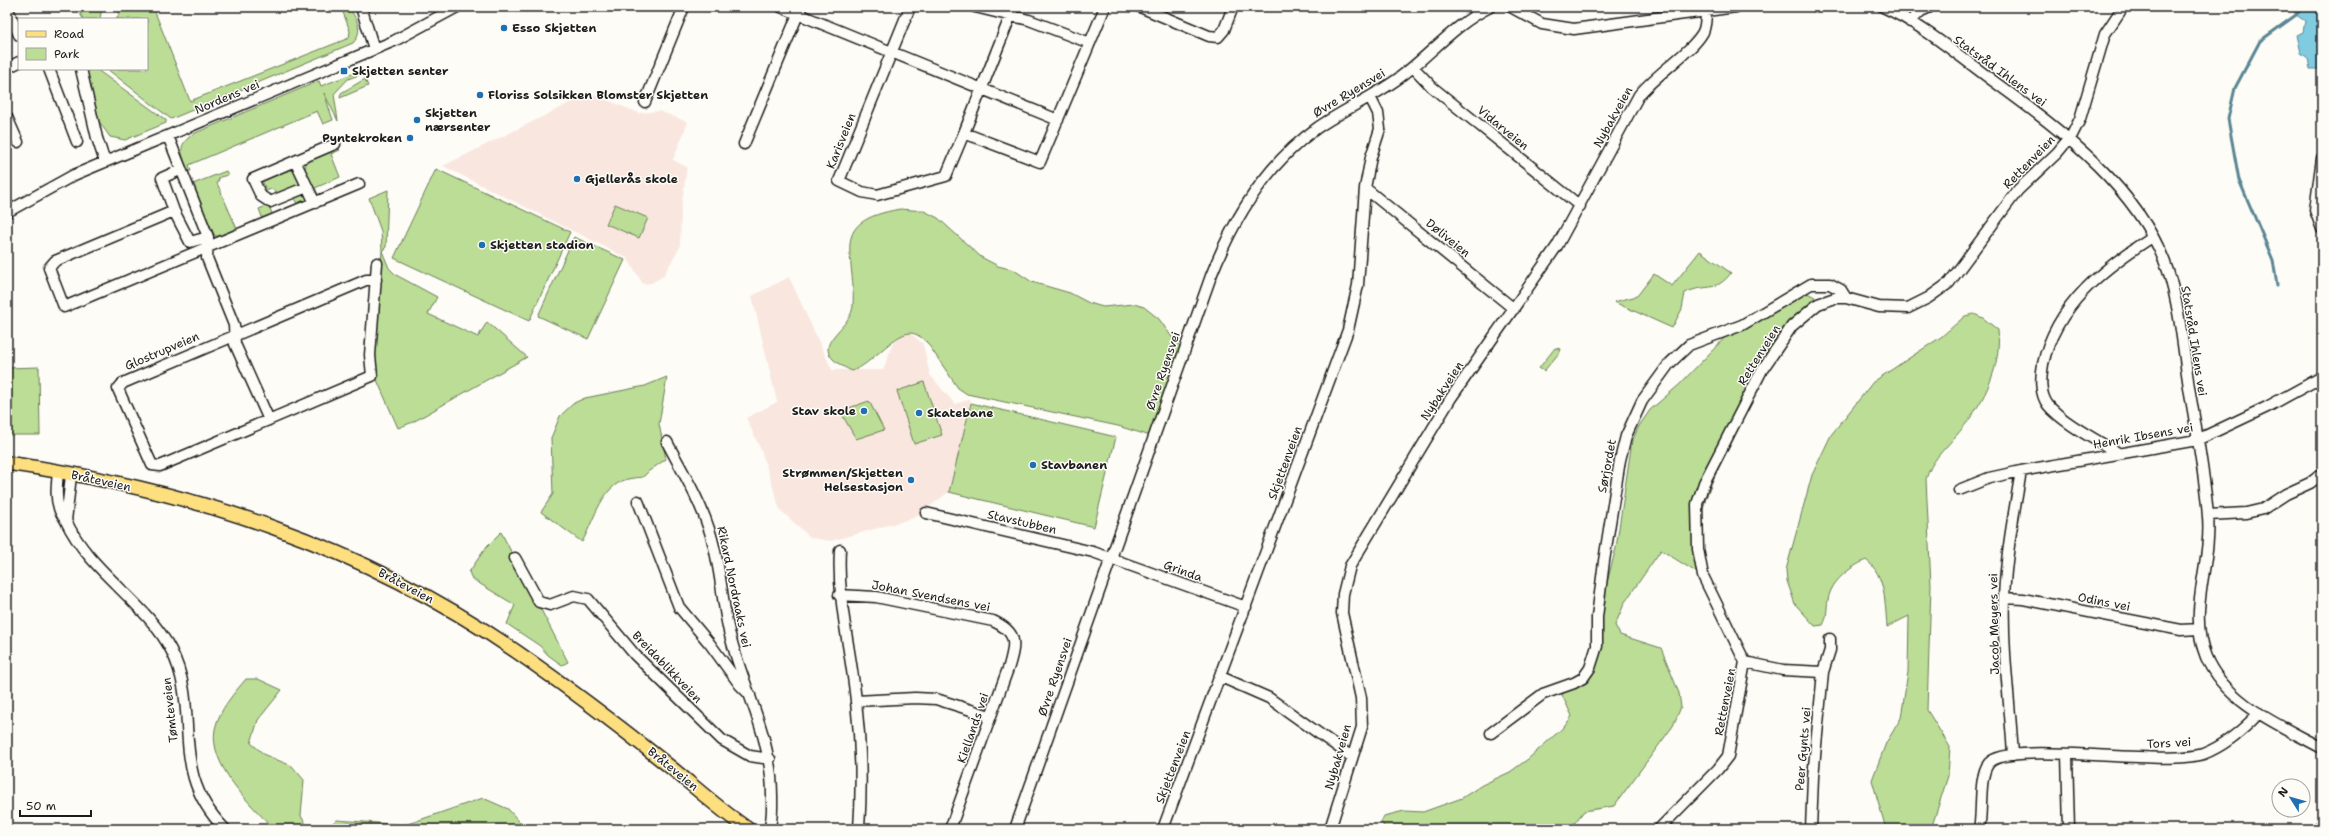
<svg xmlns="http://www.w3.org/2000/svg" width="2329" height="836" viewBox="0 0 2329 836" font-family="'Shantell Sans',sans-serif">
<style>
.built{fill:#f9e7df}
.green{fill:#bbdd96;stroke:#6c7c59}
.water{fill:#81cbe1;stroke:#598592}
.lines{fill:none;stroke-linecap:round;stroke-linejoin:round}
.stream{stroke:#598592;stroke-width:3}
.minor-casing{stroke:#1c1c1c;stroke-width:13}
.major-casing{stroke:#1c1c1c;stroke-width:16}
.minor{stroke:#fdfcf7;stroke-width:10}
.major{stroke:#fedf80;stroke-width:13}
.poi-dot{fill:#1f6fb2;stroke:#fdfcf7;stroke-width:1.5}
.labels{text-anchor:middle;stroke-width:3;stroke-linejoin:round;paint-order:stroke}
.poi-label{font-size:12px;font-weight:bold;fill:#1c1c1c;stroke:#fdfcf7;text-anchor:start}
.street-label{font-size:12px;fill:#1c1c1c;stroke:#fdfcf7}
</style>
<rect width="100%" height="100%" fill="#fdfcf7"/>
<filter id="ink" filterUnits="userSpaceOnUse"><feTurbulence type="fractalNoise" baseFrequency=".025" numOctaves="2"/><feDisplacementMap in="SourceGraphic" scale="8" xChannelSelector="R" yChannelSelector="G"/><feConvolveMatrix kernelMatrix="1 2 1 2 8 2 1 2 1" color-interpolation-filters="sRGB"/></filter>
<g filter="url(#ink)">
<path class="built" d="M590,93L639,113L659,111L688,122L673,160L687,167L681,209L680,247L663,276L652,283L643,284L627,258L443,166Z
M789,277L832,370H883L893,343L907,330L923,344L930,375L955,404L971,399L949,492L914,518L831,541L811,538L780,510L761,450L746,418L777,402L752,296Z"/>
<path class="green" d="M86,7H102L100,19H83L80,13L87,10Z
M118,7H153L190,101L349,38L350,31L341,7H348C357,18 364,31 353,43L171,119L107,69H147V19H116L119,14Z
M84,69H96L166,120V123L125,140L110,137L98,120Z
M357,72L359,75L348,79L334,94L338,121L324,93L333,120L323,124L317,111L189,165L191,171H187C182,152 176,147 193,134L319,81L321,86Z
M365,79L368,86L340,98L341,93Z
M338,148L340,150L331,154L340,177L315,188L319,197L304,169L306,167L304,162Z
M436,169L570,232L529,321L394,258Z
M293,170L298,173L304,185L283,195L271,189L266,191L262,180L281,172Z
M226,171L228,175L220,177L217,183L237,229L260,220L262,217L259,209L269,205L272,214L297,204L294,198L283,203L282,200L296,195L297,197V195L305,193L309,200L225,235L224,233L223,236H215L193,190V184Z
M388,190L386,247L382,251L389,268L396,275L437,297L428,314L478,337L487,322L527,357L413,422L398,428L377,380L374,351L382,251L381,231L369,198Z
M615,204L648,218L639,238L606,224Z
M900,209L924,211L938,218L981,257L998,266L1014,270L1032,282L1070,293L1089,303L1103,307L1134,304L1144,307L1159,319L1174,340L1187,353L1157,438L1118,426L967,394L958,388L926,341C922,338 916,333 910,333C893,334 871,365 852,371C798,346 852,332 853,305C856,251 827,222 900,209Z
M574,237L625,260L588,339L538,316Z
M1700,251L1731,273C1715,294 1705,283 1685,293L1682,309L1672,328L1614,302L1637,296L1654,274L1672,286Z
M1807,293L1815,297C1775,339 1756,390 1732,442C1721,464 1709,484 1703,509C1698,530 1696,551 1696,572L1661,550L1625,602L1615,625L1620,635L1661,648L1679,693L1681,707L1673,726L1614,806L1584,811L1570,829H1386L1381,822L1384,816L1404,811L1423,812L1462,798L1482,785L1510,772L1528,759L1565,726L1572,716L1562,695L1590,665L1601,605L1616,548L1632,441L1639,426L1650,410L1679,385L1734,328L1793,295Z
M1974,314L1983,318L1998,330C2002,370 1981,408 1955,437C1942,452 1932,460 1926,479L1931,586L1927,710L1950,747L1948,776L1931,829H1886L1872,780L1886,743L1901,718L1908,672L1909,616L1887,627C1885,604 1886,575 1866,560C1849,568 1831,581 1828,600C1826,610 1828,616 1823,625L1815,626L1795,604L1787,581L1786,570L1812,475L1831,435L1873,382L1941,337L1965,316Z
M1555,348L1561,349L1560,352L1544,371L1539,368Z
M39,367L40,435H7V368Z
M667,377L659,424L666,459L649,471L643,477C636,478 628,478 622,481C600,491 593,523 582,542L541,512L553,494L551,438L560,416L574,403L585,398L645,386Z
M924,382L942,435L914,444L897,391Z
M869,401L884,430L856,439L840,411Z
M971,403L1116,437L1094,527L949,492Z
M501,532L568,662L562,665L548,655L540,646L507,624L515,605L472,579L469,572L487,546Z
M246,679H258L282,690L258,720L251,743L265,755L292,766L304,780L301,816L309,829H274C251,805 208,765 215,729C219,710 234,693 246,679Z
M483,798L508,809L526,829H324L337,820L405,825Z"/>
<path class="water" d="M2291,7H2322V69H2310L2308,58L2301,53L2297,35L2303,32L2305,21L2296,15Z"/>
<g class="lines">
<path class="stream" d="M2277,285L2273,260L2239,180L2228,119L2235,88L2260,41L2296,15L2303,7"/>
<g class="minor-casing">
<path id="minor" d="M7,7L19,35
M361,7L374,49
M781,7L1058,120
M910,7L839,181L862,192L877,195L946,176L964,133L1040,162L1105,7
M975,7L1029,20L1090,43
M1140,7L1209,36L1218,37L1224,30L1233,7
M1511,7L1542,24L1574,29L1736,7
M1883,7C1924,25 1960,57 1996,83C2063,132 2141,190 2168,271C2180,308 2183,349 2189,387C2196,430 2205,474 2208,517C2212,564 2187,611 2206,657C2226,704 2280,725 2322,748
M1910,22L1921,11L1930,7
M1413,67L1432,87L1580,206
M7,68L19,62
M49,69L77,142
M81,69L97,138L105,162
M645,102L684,7
M7,117L18,142
M964,133L1014,7
M168,136L208,237L207,258L234,325L235,344L269,420
M744,144L801,7
M2322,158L2315,210L2322,229
M295,161L335,144
M180,170L162,178L174,211L55,261L49,268L64,307L359,184
M307,187L270,202L261,196L253,179L295,161L315,203
M1365,188L1514,309
M174,211L190,242L208,237
M7,212L74,175L394,41L457,7
M376,280H366L123,383L118,389L152,465L160,466L372,376L370,355L377,263
M667,442C682,471 699,498 709,529C720,561 721,594 728,627C741,686 772,733 772,796C772,807 773,819 769,829
M2118,453C2097,440 2064,424 2048,405C2039,393 2041,377 2043,364C2056,305 2104,268 2152,237
M58,472C57,484 55,496 59,508C60,513 64,517 66,521C90,572 145,601 171,650C203,712 166,770 225,829
M1959,490L1989,478L2021,471L2197,440L2267,407L2322,377
M638,501L679,607L710,644L740,685L750,695
M926,513L1093,552L1246,607
M2208,515L2246,513L2263,509L2286,494L2310,483L2322,474
M66,521L71,475
M840,550C837,602 851,650 856,701C861,744 862,786 859,829
M515,558L539,602L550,605L574,596L588,599L635,655L722,740L750,756L770,759
M839,595L876,597L993,621C1017,632 1016,642 1009,666L950,829
M2004,598L2023,599L2181,630L2199,629
M1745,662L1783,670L1823,672L1830,650V639
M1221,677L1269,698L1352,757
M856,701L915,698L936,699L990,716
M1491,733L1543,694L1574,683L1583,678L1590,668L1597,646V617L1604,561L1620,460L1626,436L1642,401L1669,364L1689,345L1742,325L1811,284H1830L1841,290L1846,298
M2067,754L2069,829
M2013,755C2010,702 2002,650 2004,597C2006,555 2014,513 2021,471
M1015,829L1211,276C1233,220 1266,164 1317,128C1343,110 1373,97 1399,78C1430,55 1455,24 1490,7
M1163,829L1348,330L1358,285L1365,188L1371,157L1380,129L1378,113L1370,97
M1330,829L1362,727L1361,698L1342,613L1343,594L1350,566L1451,398L1557,246L1639,95C1656,74 1692,52 1703,32C1706,25 1706,18 1706,11
M1659,829L1718,769L1728,756L1745,662L1703,576L1698,549L1697,504L1704,483L1762,370L1792,326L1818,304L1835,298H1846L1879,307L1908,308L1928,298L1949,283L2018,190L2057,153L2072,135L2080,119L2105,34L2123,7
M1811,829L1813,777L1823,672
M1979,829C1983,812 1978,776 1989,763C2009,740 2162,767 2203,754C2224,746 2244,729 2259,713
M2319,829L2322,823"/>
</g>
<g class="major-casing">
<path id="major" d="M7,463C192,490 362,545 517,652C569,688 619,726 669,766C695,787 720,810 748,829"/>
</g>
<use href="#minor" class="minor"/>
<use href="#major" class="major"/>
</g>
</g>
<g class="poi-dot">
<circle cx="504" cy="28" r="4"/>
<rect x="340" y="67" width="8" height="8" rx="2"/>
<circle cx="480" cy="95" r="4"/>
<circle cx="417" cy="120" r="4"/>
<circle cx="410" cy="138" r="4"/>
<circle cx="577" cy="179" r="4"/>
<circle cx="482" cy="245" r="4"/>
<circle cx="864" cy="411" r="4"/>
<circle cx="919" cy="413" r="4"/>
<circle cx="1033" cy="465" r="4"/>
<circle cx="911" cy="480" r="4"/>
</g>
<g class="labels">
<g class="poi-label">
<text x="512" y="32">Esso Skjetten</text>
<text x="352" y="75">Skjetten senter</text>
<text x="488" y="99">Floriss Solsikken Blomster Skjetten</text>
<text x="425" y="117">Skjetten<tspan x="425" dy="14">nærsenter</tspan></text>
<text x="402" y="142" text-anchor="end">Pyntekroken</text>
<text x="585" y="183">Gjellerås skole</text>
<text x="490" y="249">Skjetten stadion</text>
<text x="856" y="415" text-anchor="end">Stav skole</text>
<text x="927" y="417">Skatebane</text>
<text x="1041" y="469">Stavbanen</text>
<text x="903" y="477" text-anchor="end">Strømmen/Skjetten<tspan x="903" dy="14">Helsestasjon</tspan></text>
</g>
<g class="street-label">
<text transform="translate(2000 71) rotate(36)" y="4">Statsråd Ihlens vei</text>
<text transform="translate(1349 93) rotate(-31)" y="4">Øvre Ryensvei</text>
<text transform="translate(227 97) rotate(-23)" y="4">Nordens vei</text>
<text transform="translate(1613 117) rotate(-61)" y="4">Nybakveien</text>
<text transform="translate(1503 128) rotate(39)" y="4">Vidarveien</text>
<text transform="translate(841 141) rotate(-68)" y="4">Karisveien</text>
<text transform="translate(2029 162) rotate(-46)" y="4">Rettenveien</text>
<text transform="translate(1448 238) rotate(39)" y="4">Døliveien</text>
<text transform="translate(2194 341) rotate(81)" y="4">Statsråd Ihlens vei</text>
<text transform="translate(162 351) rotate(-23)" y="4">Glostrupveien</text>
<text transform="translate(1759 355) rotate(-58)" y="4">Rettenveien</text>
<text transform="translate(1163 371) rotate(-71)" y="4">Øvre Ryensvei</text>
<text transform="translate(1442 391) rotate(-57)" y="4">Nybakveien</text>
<text transform="translate(2143 436) rotate(-10)" y="4">Henrik Ibsens vei</text>
<text transform="translate(1285 463) rotate(-70)" y="4">Skjettenveien</text>
<text transform="translate(1607 466) rotate(-79)" y="4">Sørjordet</text>
<text transform="translate(101 481) rotate(12)" y="4">Bråteveien</text>
<text transform="translate(1022 522) rotate(13)" y="4">Stavstubben</text>
<text transform="translate(1183 571) rotate(20)" y="4">Grinda</text>
<text transform="translate(406 586) rotate(28)" y="4">Bråteveien</text>
<text transform="translate(734 587) rotate(78)" y="4">Rikard Nordraaks vei</text>
<text transform="translate(931 596) rotate(11)" y="4">Johan Svendsens vei</text>
<text transform="translate(2104 602) rotate(11)" y="4">Odins vei</text>
<text transform="translate(1994 624) rotate(-91)" y="4">Jacob Meyers vei</text>
<text transform="translate(667 667) rotate(46)" y="4">Breidablikkveien</text>
<text transform="translate(1055 677) rotate(-71)" y="4">Øvre Ryensvei</text>
<text transform="translate(1725 702) rotate(-79)" y="4">Rettenveien</text>
<text transform="translate(170 710) rotate(-96)" y="4">Tømteveien</text>
<text transform="translate(973 728) rotate(-71)" y="4">Kiellands vei</text>
<text transform="translate(2169 743) rotate(-3)" y="4">Tors vei</text>
<text transform="translate(1803 749) rotate(-85)" y="4">Peer Gynts vei</text>
<text transform="translate(1338 757) rotate(-74)" y="4">Nybakveien</text>
<text transform="translate(1173 767) rotate(-69)" y="4">Skjettenveien</text>
<text transform="translate(673 769) rotate(39)" y="4">Bråteveien</text>
</g>
</g>
<rect width="2329" height="836" fill="none" stroke="#fdfcf7" stroke-width="24"/>
<rect x="12" y="12" width="2305" height="812" fill="none" stroke="#1c1c1c" stroke-width="1.5" filter="url(#ink)"/>
<rect x="18" y="18" width="130" height="52" fill="#fdfcf7" stroke="#a3a29f"/>
<rect x="26" y="31" width="20" height="6" fill="#fedf80" stroke="#a3a29f"/>
<text x="54" y="38" font-size="12" fill="#1c1c1c">Road</text>
<rect x="26" y="48" width="20" height="12" fill="#bbdd96" stroke="#a3a29f"/>
<text x="54" y="58" font-size="12" fill="#1c1c1c">Park</text>
<g transform="translate(2291 798) rotate(307)"><circle r="19" fill="#fdfcf7" stroke="#a3a29f"/>
<path d="M0-3L7 15L0 10L-7 15Z" fill="#1f6fb2"/>
<text y="-6" font-size="11" font-weight="bold" text-anchor="middle" fill="#1c1c1c">N</text>
</g>
<path d="M20 810v6h71v-6" fill="none" stroke="#1c1c1c" stroke-width="2"/>
<text x="26" y="810" font-size="12" fill="#1c1c1c" stroke="#fdfcf7" stroke-width="3" paint-order="stroke">50 m</text>
</svg>
